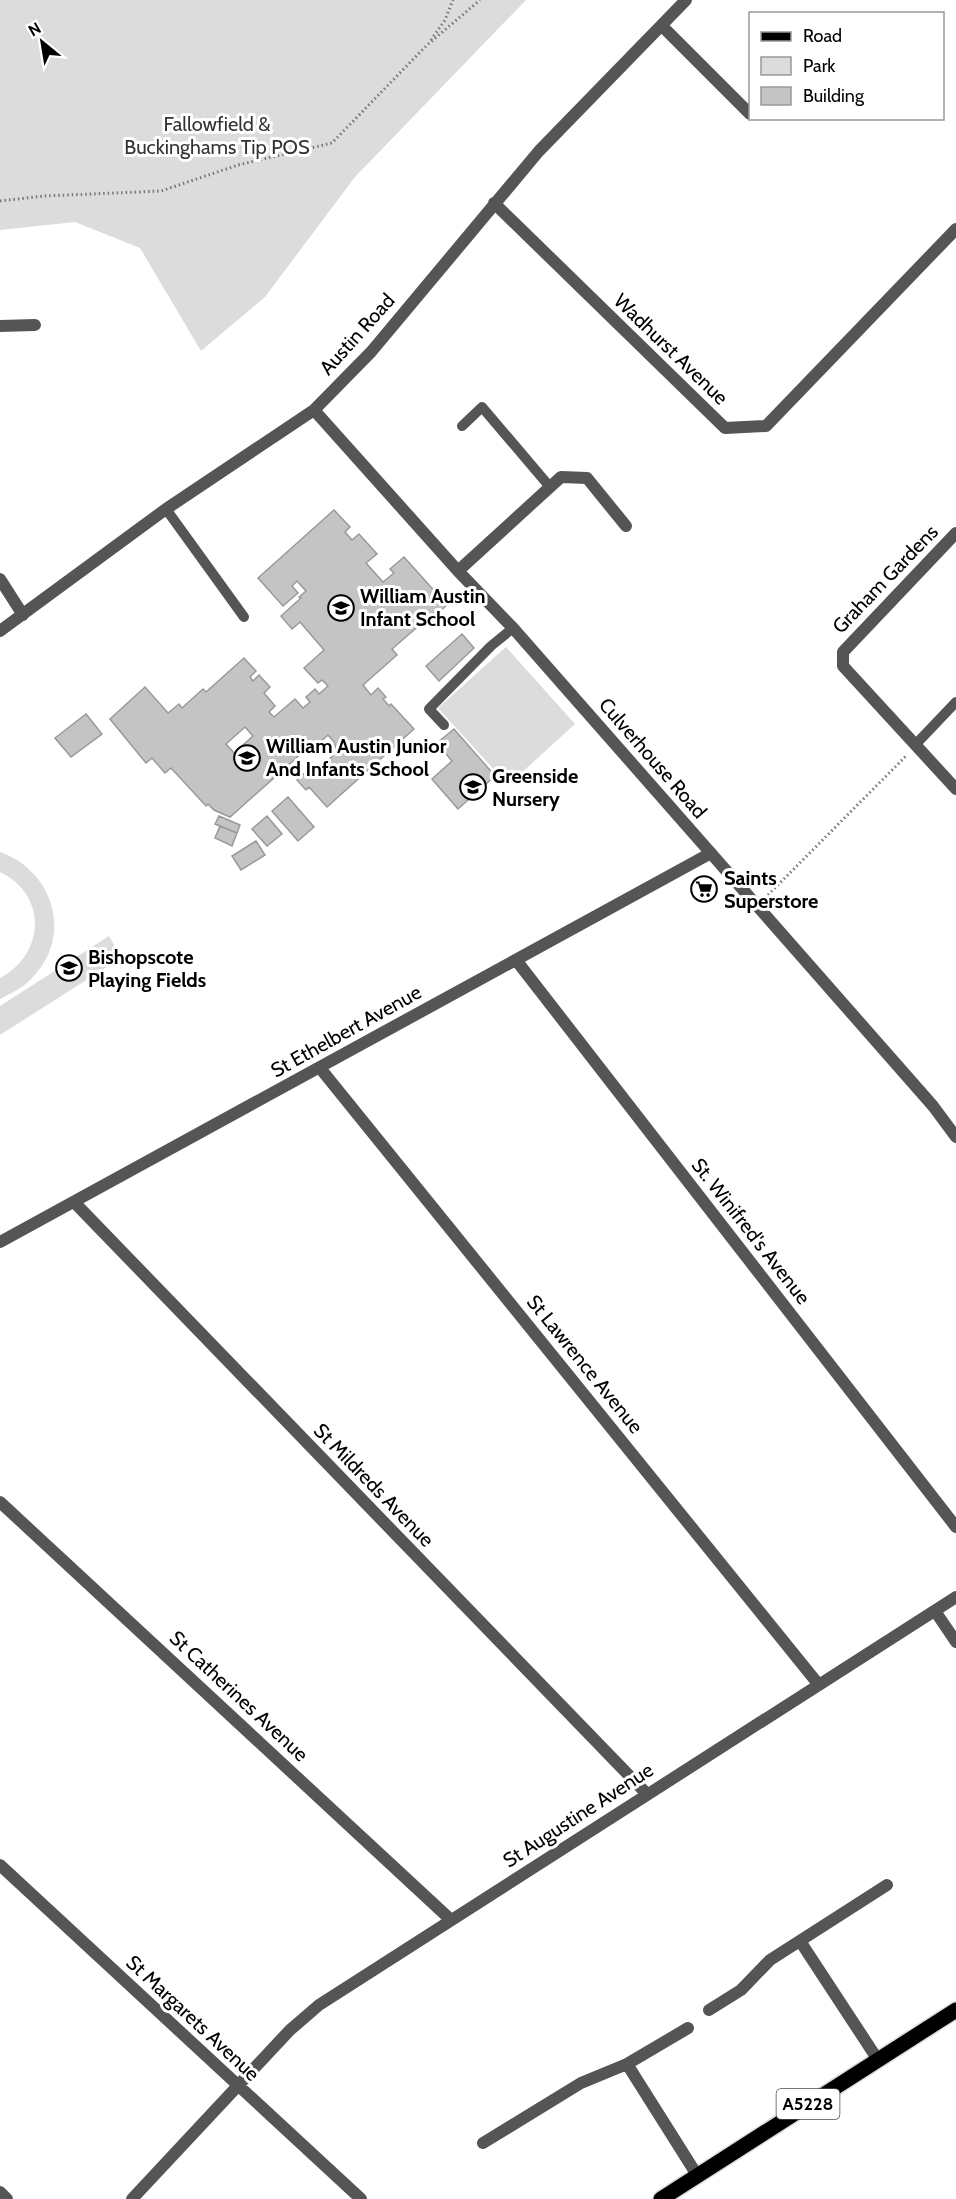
<svg xmlns="http://www.w3.org/2000/svg" width="956" height="2199" viewBox="0 0 956 2199" font-family="Cabin,sans-serif">
<style>
.green{fill:#dcdcdc}
.building{fill:#c4c4c4;stroke:#999;stroke-width:1.5;fill-rule:evenodd}
.lines{fill:none;stroke-linecap:round;stroke-linejoin:round}
.primary-casing{stroke:#dbdbdb;stroke-width:18}
.path{stroke:#777;stroke-width:3;stroke-dasharray:1.5 3;stroke-linecap:butt}
.service{stroke:#555;stroke-width:10}
.minor{stroke:#555;stroke-width:12}
.primary{stroke:#000;stroke-width:15}
.labels{text-anchor:middle;stroke-width:6;stroke-linejoin:round;paint-order:stroke}
.shield{fill:#fff;stroke:#4c4c4c;stroke-width:1.5}
.shield-label{font-size:18px;font-weight:bold;fill:#000}
.park-label{font-size:20px;fill:#333;stroke:#fff}
.street-label{font-size:20px;fill:#000;stroke:#fff}
.poi-label{font-size:20px;font-weight:bold;fill:#000;stroke:#fff;text-anchor:start}
</style>
<rect width="100%" height="100%" fill="#fff"/>
<path class="green" d="M0,0H526L355,177L265,297L201,351L140,248L75,222L0,230Z
M506,647L575,724L508,785L438,708Z
M0,852C54,871 74,937 31,979C23,988 11,993 0,999V978C45,954 48,895 0,872Z
M109,936L121,958L0,1035V1006Z"/>
<path class="building" d="M334,510L350,527L345,532L352,540L359,534L377,554L366,563L383,582L394,573L390,569L404,557L447,605L439,612L437,610L392,649L397,655L363,685L371,695L378,688L386,697L383,699L389,706L391,704L414,729L327,807L309,787L306,790L297,780L309,769L313,774L337,752L334,742L328,735L305,755L303,752L230,817L214,810L208,804L206,806L171,768L165,773L152,758L146,763L110,719L145,687L168,713L179,704L182,708L203,689L206,692L244,658L256,671L250,677L253,681L259,675L270,687L264,693L275,706L269,712L274,717L295,699L303,708L310,702L306,697L315,689L319,694L328,686L322,680L318,683L304,668L324,650L300,622L292,629L281,616L301,598L299,597L306,591L297,581L292,586L298,593L283,606L258,578ZM245,727L253,736L234,753L226,744Z
M462,634L474,648L439,681L426,666Z
M86,714L102,734L71,757L55,738Z
M454,729L495,776L458,809L432,779L452,761L437,743Z
M288,797L314,827L298,841L272,811Z
M219,816L240,825L237,833L215,824Z
M267,816L282,834L267,846L252,829Z
M220,826L237,833L232,846L215,838Z
M256,841L265,855L241,870L232,856Z"/>
<g class="lines">
<g class="primary-casing">
<path id="primary" d="M661,2199L956,2010"/>
</g>
<path class="path" d="M431,40L445,20L453,0
M0,201L45,196L161,191L238,165L332,143L426,46L480,0
M768,895L907,755"/>
<path class="service" d="M462,426L482,407L550,487
M166,509L244,617
M444,725L429,709L491,646L513,628
M916,744L956,702"/>
<path class="minor" d="M662,26L750,114
M494,203L725,428L766,426L956,229
M0,326L35,325
M314,410L458,571L513,628L933,1106L956,1137
M956,533L843,652V666L956,789
M458,571L561,477L587,478L626,526
M0,579L23,615
M0,631L166,509L314,410L371,352L539,151L686,0
M516,960L956,1527
M320,1068L819,1685
M74,1202L647,1794
M0,1242L711,853
M0,1502L451,1920
M935,1611L956,1642
M0,1865L361,2199
M800,1941L878,2060
M709,2010L741,1990L770,1960L887,1885
M688,2028L627,2064L697,2175
M483,2143L581,2083L627,2064
M0,2192L7,2199
M132,2199L290,2030L319,2005L956,1597"/>
<use href="#primary" class="primary"/>
</g>
<defs>
<g id="school-ring" transform="scale(1.35)"><circle r="9.5" fill="#fff" stroke="#000" stroke-width="1.5"/><path d="M0-5L7-2L0 1L-7-2ZM-4 1L0 2.5L4 1V4Q0 6-4 4Z" fill="#000"/></g>
<g id="supermarket-ring" transform="scale(1.35)"><circle r="9.5" fill="#fff" stroke="#000" stroke-width="1.5"/><path d="M-6-5.5h2.5l.6 2H6L4.5 2H-2.5L-4.4-4H-6ZM-1.5 3.2a1.3 1.3 0 1 0 .1 0ZM3 3.2a1.3 1.3 0 1 0 .1 0Z" fill="#000"/></g>
</defs>
<g fill-rule="evenodd">
<use href="#school-ring" x="341" y="608"/>
<use href="#school-ring" x="247" y="758"/>
<use href="#school-ring" x="473" y="787"/>
<use href="#supermarket-ring" x="704" y="889"/>
<use href="#school-ring" x="69" y="968"/>
</g>
<g class="labels">
<rect class="shield" x="776.5" y="2089" width="63" height="30" rx="4.5"/>
<g class="shield-label">
<text x="808" y="2110">A5228</text>
</g>
<g class="park-label">
<text x="217" y="131">Fallowfield &amp;<tspan x="217" dy="23">Buckinghams Tip POS</tspan></text>
</g>
<g class="street-label">
<text transform="translate(357 334) rotate(-48)" y="7">Austin Road</text>
<text transform="translate(671 349) rotate(44)" y="7">Wadhurst Avenue</text>
<text transform="translate(885 579) rotate(-46)" y="7">Graham Gardens</text>
<text transform="translate(653 758) rotate(49)" y="7">Culverhouse Road</text>
<text transform="translate(346 1031) rotate(-29)" y="7">St Ethelbert Avenue</text>
<text transform="translate(751 1231) rotate(52)" y="7">St. Winifred's Avenue</text>
<text transform="translate(585 1364) rotate(51)" y="7">St Lawrence Avenue</text>
<text transform="translate(374 1485) rotate(46)" y="7">St Mildreds Avenue</text>
<text transform="translate(239 1696) rotate(43)" y="7">St Catherines Avenue</text>
<text transform="translate(578 1815) rotate(-33)" y="7">St Augustine Avenue</text>
<text transform="translate(193 2018) rotate(43)" y="7">St Margarets Avenue</text>
</g>
<g class="poi-label">
<text x="360" y="603">William Austin<tspan x="360" dy="23">Infant School</tspan></text>
<text x="266" y="753">William Austin Junior<tspan x="266" dy="23">And Infants School</tspan></text>
<text x="492" y="783">Greenside<tspan x="492" dy="23">Nursery</tspan></text>
<text x="724" y="885">Saints<tspan x="724" dy="23">Superstore</tspan></text>
<text x="88" y="964">Bishopscote<tspan x="88" dy="23">Playing Fields</tspan></text>
</g>
</g>
<rect x="749" y="12" width="195" height="108" fill="#ffffff" stroke="#999999" stroke-width="1.5"/>
<rect x="761" y="32" width="30" height="9" fill="#000000" stroke="#999999" stroke-width="1.5"/>
<text x="803" y="42" font-size="18" fill="#000000">Road</text>
<rect x="761" y="57" width="30" height="18" fill="#dcdcdc" stroke="#999999" stroke-width="1.5"/>
<text x="803" y="72" font-size="18" fill="#000000">Park</text>
<rect x="761" y="87" width="30" height="18" fill="#c4c4c4" stroke="#999999" stroke-width="1.5"/>
<text x="803" y="102" font-size="18" fill="#000000">Building</text>
<g transform="translate(42 42) rotate(330)" stroke="#ffffff" stroke-width="4.5" paint-order="stroke">
<path d="M0-4.5L10 22L0 15L-10 22Z" fill="#000000"/>
<text y="-9" font-size="16" font-weight="bold" text-anchor="middle" fill="#000000">N</text>
</g>
</svg>
